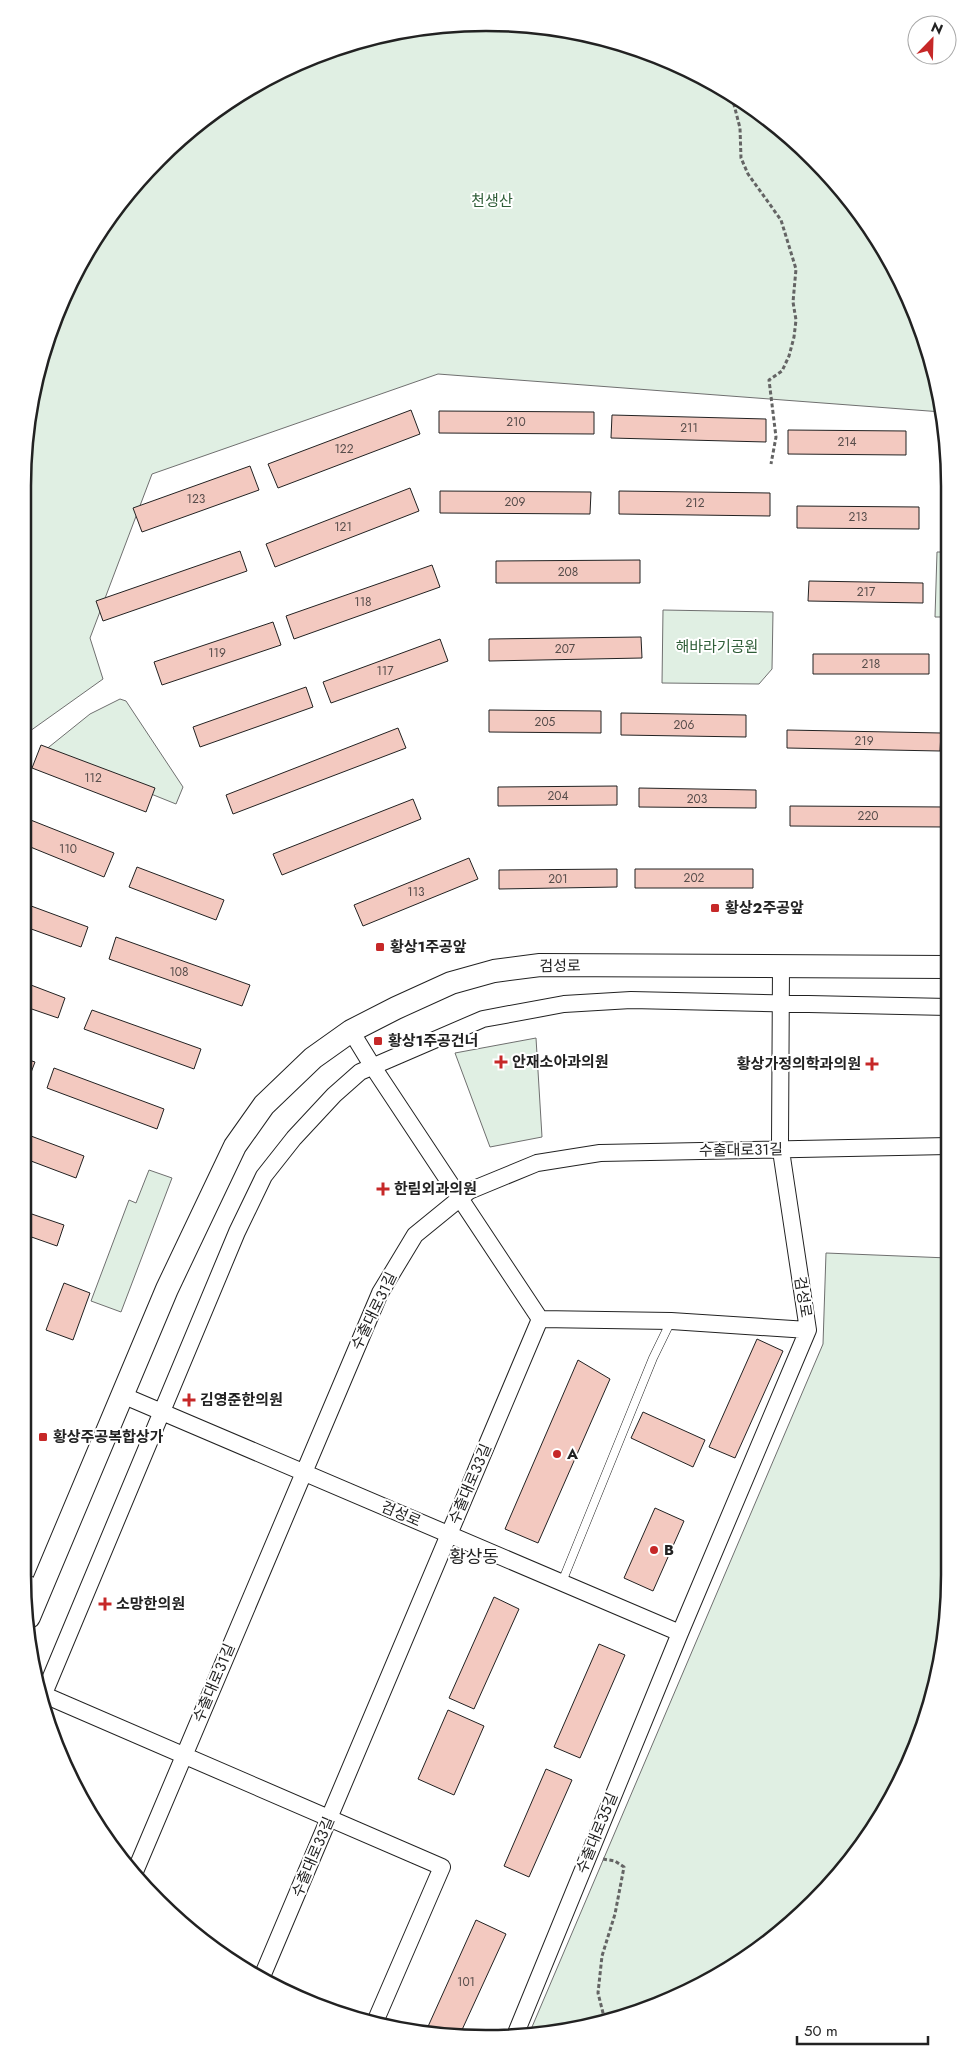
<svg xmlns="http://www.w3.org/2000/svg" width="972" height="2061" viewBox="0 0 972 2061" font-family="Jost,'Noto Sans KR',sans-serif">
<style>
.green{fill:#e0efe3;stroke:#6f6f6f}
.building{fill:#f3c9c0;stroke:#222}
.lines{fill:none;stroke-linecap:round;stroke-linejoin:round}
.lane-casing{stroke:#222;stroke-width:9}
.street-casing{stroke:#222;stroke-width:18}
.secondary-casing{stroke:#222;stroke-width:24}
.path{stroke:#646464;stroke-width:3;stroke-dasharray:4 2.5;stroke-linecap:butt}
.lane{stroke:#fff;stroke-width:8}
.street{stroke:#fff;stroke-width:16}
.secondary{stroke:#fff;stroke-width:22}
.poi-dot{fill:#c62828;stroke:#fff;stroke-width:2}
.labels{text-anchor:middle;stroke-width:4;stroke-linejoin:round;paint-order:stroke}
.number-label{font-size:12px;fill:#564c4a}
.park-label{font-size:15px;fill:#2f5e38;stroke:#fff}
.poi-label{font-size:15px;font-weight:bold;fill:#222;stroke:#fff;text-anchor:start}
.street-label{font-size:15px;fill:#222;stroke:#fff}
.quarter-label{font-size:18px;fill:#222;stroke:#fff}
.rim{fill:none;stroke:#222;stroke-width:2.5}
</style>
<rect width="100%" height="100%" fill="#fff"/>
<path class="green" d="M486,23L577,31L664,58L768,118L854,204L914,308L942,412L438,374L152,474L90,638L103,679L23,736V486L31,395L58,308L101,228L158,158L229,100L309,58L396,31Z
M937,552H946V617H935Z
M663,610L773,612L772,669L759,684L662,683Z
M120,699L126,701L183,787L176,804L44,751L90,714Z
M536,1038L542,1137L490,1147L455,1053Z
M149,1170L172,1178L121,1312L91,1301L129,1200L136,1203Z
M826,1253L948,1258L949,1575L941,1666L914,1753L871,1833L814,1903L691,1991L547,2034H529L823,1344Z"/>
<path class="building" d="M411,410L420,434L278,488L268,464Z
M439,411L594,412V434L439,433Z
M612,415L766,419V442L611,438Z
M788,430L906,431V455L788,454Z
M250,466L259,490L142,532L133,508Z
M410,488L419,511L275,567L266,544Z
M440,491L591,492L590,514L440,513Z
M619,491L770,493V516L619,514Z
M943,492H946V516H942Z
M797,506L919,507V529L797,528Z
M240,551L247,571L103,621L96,601Z
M640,560V583H496V561Z
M432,565L440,587L294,639L286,616Z
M809,581L923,583V603L808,601Z
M273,622L281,645L162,685L154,662Z
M641,637L642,658L489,661V639Z
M440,639L448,661L331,703L323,682Z
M813,654H929V674H813Z
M306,687L313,707L200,747L193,727Z
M489,710L601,711V733L489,732Z
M621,713L746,715V737L621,735Z
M398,728L406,748L233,814L226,795Z
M787,730L941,733L940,751L787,748Z
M41,745L155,788L146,812L32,768Z
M617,786V805L498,806V787Z
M639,788L756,790V808L639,807Z
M413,799L421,819L282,875L273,854Z
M790,806L946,807V827L790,826Z
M23,817L114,853L104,877L23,844Z
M469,858L478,879L363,926L354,905Z
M137,867L224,900L216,920L129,887Z
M617,869V887L499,889V870Z
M635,869H753V888H635Z
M23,903L88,927L81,947L23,926Z
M116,937L250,985L242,1006L109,959Z
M23,982L65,998L58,1018L23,1006Z
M92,1010L201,1049L194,1069L84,1029Z
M23,1058L35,1062L27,1083L23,1082Z
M54,1068L164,1109L157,1129L47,1088Z
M23,1133L84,1156L76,1178L23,1158Z
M23,1211L64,1225L57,1246L23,1234Z
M64,1283L90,1293L73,1340L46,1330Z
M757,1339L783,1351L735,1458L709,1447Z
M578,1360L610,1379L538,1543L505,1529Z
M643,1412L705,1440L693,1467L631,1438Z
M655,1508L684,1521L653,1591L624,1578Z
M494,1597L519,1609L474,1709L449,1698Z
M599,1644L625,1655L580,1758L554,1747Z
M448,1710L484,1726L454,1795L418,1779Z
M546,1769L572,1780L529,1877L504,1866Z
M476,1920L506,1934L461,2032L426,2031Z"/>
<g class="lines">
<g class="lane-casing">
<path id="lane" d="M562,1582L653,1358L671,1321"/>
</g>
<g class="street-casing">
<path id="street" d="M781,966L780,1144L808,1330
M351,1031L373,1067L540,1319
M540,1319L671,1321L808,1330
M122,1395L680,1633
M24,1582L40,1590
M42,1694L442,1867L375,2022
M43,1696L237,1232L264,1176L294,1138L334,1095L360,1072L483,1019L564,1004L631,1000L948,1007
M134,1874L380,1293L415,1235L469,1191L537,1163L600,1153L948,1146
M261,1979L540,1319
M516,2033L680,1633L808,1330"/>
</g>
<g class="secondary-casing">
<path id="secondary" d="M29,1617L167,1289L235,1146L264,1105L313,1058L351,1031L396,1008L451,983L494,971L540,965L947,967"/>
</g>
<path class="path" d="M732,97L740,128L741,158L748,174L781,220L796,269L793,302L796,320L794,337L789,356L782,371L769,380L776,437L771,464
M603,1859L615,1861L624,1867L615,1914L602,1956L598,1993L604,2017"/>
<use href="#lane" class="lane"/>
<use href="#street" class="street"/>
<use href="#secondary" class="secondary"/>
</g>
<g class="poi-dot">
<rect x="710" y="903" width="10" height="10" rx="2.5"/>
<rect x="375" y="942" width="10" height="10" rx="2.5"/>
<rect x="373" y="1036" width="10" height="10" rx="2.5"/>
<path d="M498.5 1054.5h5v5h5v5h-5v5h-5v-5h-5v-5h5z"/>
<path d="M869.5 1056.5h5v5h5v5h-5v5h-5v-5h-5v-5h5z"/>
<path d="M380.5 1181.5h5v5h5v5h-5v5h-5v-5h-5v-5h5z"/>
<path d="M186.5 1392.5h5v5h5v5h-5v5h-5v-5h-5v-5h5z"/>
<rect x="38" y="1432" width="10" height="10" rx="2.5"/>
<circle cx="557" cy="1454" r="5"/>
<circle cx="654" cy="1550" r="5"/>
<path d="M102.5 1596.5h5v5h5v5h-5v5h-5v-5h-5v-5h5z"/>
</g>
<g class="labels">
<g class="number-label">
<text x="516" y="426">210</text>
<text x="689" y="432">211</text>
<text x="847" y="446">214</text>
<text x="344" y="453">122</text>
<text x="196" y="503">123</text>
<text x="515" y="506">209</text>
<text x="695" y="507">212</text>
<text x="858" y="521">213</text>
<text x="343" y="531">121</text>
<text x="568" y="576">208</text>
<text x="866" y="596">217</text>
<text x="363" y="606">118</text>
<text x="565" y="653">207</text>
<text x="217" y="657">119</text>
<text x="871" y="668">218</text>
<text x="385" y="675">117</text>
<text x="545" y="726">205</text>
<text x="684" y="729">206</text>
<text x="864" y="745">219</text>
<text x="93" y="782">112</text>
<text x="558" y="800">204</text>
<text x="697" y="803">203</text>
<text x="868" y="820">220</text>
<text x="68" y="853">110</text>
<text x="694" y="882">202</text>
<text x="558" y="883">201</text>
<text x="416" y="896">113</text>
<text x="179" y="976">108</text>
<text x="466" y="1986">101</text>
</g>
<g class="park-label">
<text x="492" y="206">천생산</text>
<text x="717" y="652">해바라기공원</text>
</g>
<g class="poi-label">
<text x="725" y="913">황상2주공앞</text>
<text x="390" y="952">황상1주공앞</text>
<text x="388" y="1046">황상1주공건너</text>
<text x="512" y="1067">안재소아과의원</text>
<text x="861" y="1069" text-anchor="end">황상가정의학과의원</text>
<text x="394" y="1194">한림외과의원</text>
<text x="200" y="1405">김영준한의원</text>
<text x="53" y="1442">황상주공복합상가</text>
<text x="567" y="1459">A</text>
<text x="664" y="1555">B</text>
<text x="116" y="1609">소망한의원</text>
</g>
<g class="street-label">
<text transform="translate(560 966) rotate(-1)" y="5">검성로</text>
<text transform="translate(741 1150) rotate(-1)" y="5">수출대로31길</text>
<text transform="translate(803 1297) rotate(81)" y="5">검성로</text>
<text transform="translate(374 1311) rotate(-64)" y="5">수출대로31길</text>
<text transform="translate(470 1484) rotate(-67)" y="5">수출대로33길</text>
<text transform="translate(401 1514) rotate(23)" y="5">검성로</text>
<text transform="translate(214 1683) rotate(-67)" y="5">수출대로31길</text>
<text transform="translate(597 1833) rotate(-68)" y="5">수출대로35길</text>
<text transform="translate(313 1857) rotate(-67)" y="5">수출대로33길</text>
</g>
<g class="quarter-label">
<text x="474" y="1563">황상동</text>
</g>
</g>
<path d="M0 0H972V2061H0ZM486 31H486A455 455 0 0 1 941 486V1575A455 455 0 0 1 486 2030H486A455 455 0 0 1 31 1575V486A455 455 0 0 1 486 31Z" fill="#fff" fill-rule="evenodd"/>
<path class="rim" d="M486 31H486A455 455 0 0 1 941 486V1575A455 455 0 0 1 486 2030H486A455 455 0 0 1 31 1575V486A455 455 0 0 1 486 31Z"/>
<g transform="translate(932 40) rotate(23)"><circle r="24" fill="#ffffff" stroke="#a7a7a7"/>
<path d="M0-4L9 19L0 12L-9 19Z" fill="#c62828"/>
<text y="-8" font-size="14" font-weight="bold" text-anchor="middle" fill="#222222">N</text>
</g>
<path d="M797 2036v8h131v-8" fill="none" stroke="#222222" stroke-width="2.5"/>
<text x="804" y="2036" font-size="15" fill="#222222" stroke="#ffffff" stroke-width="4" paint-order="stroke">50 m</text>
</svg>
